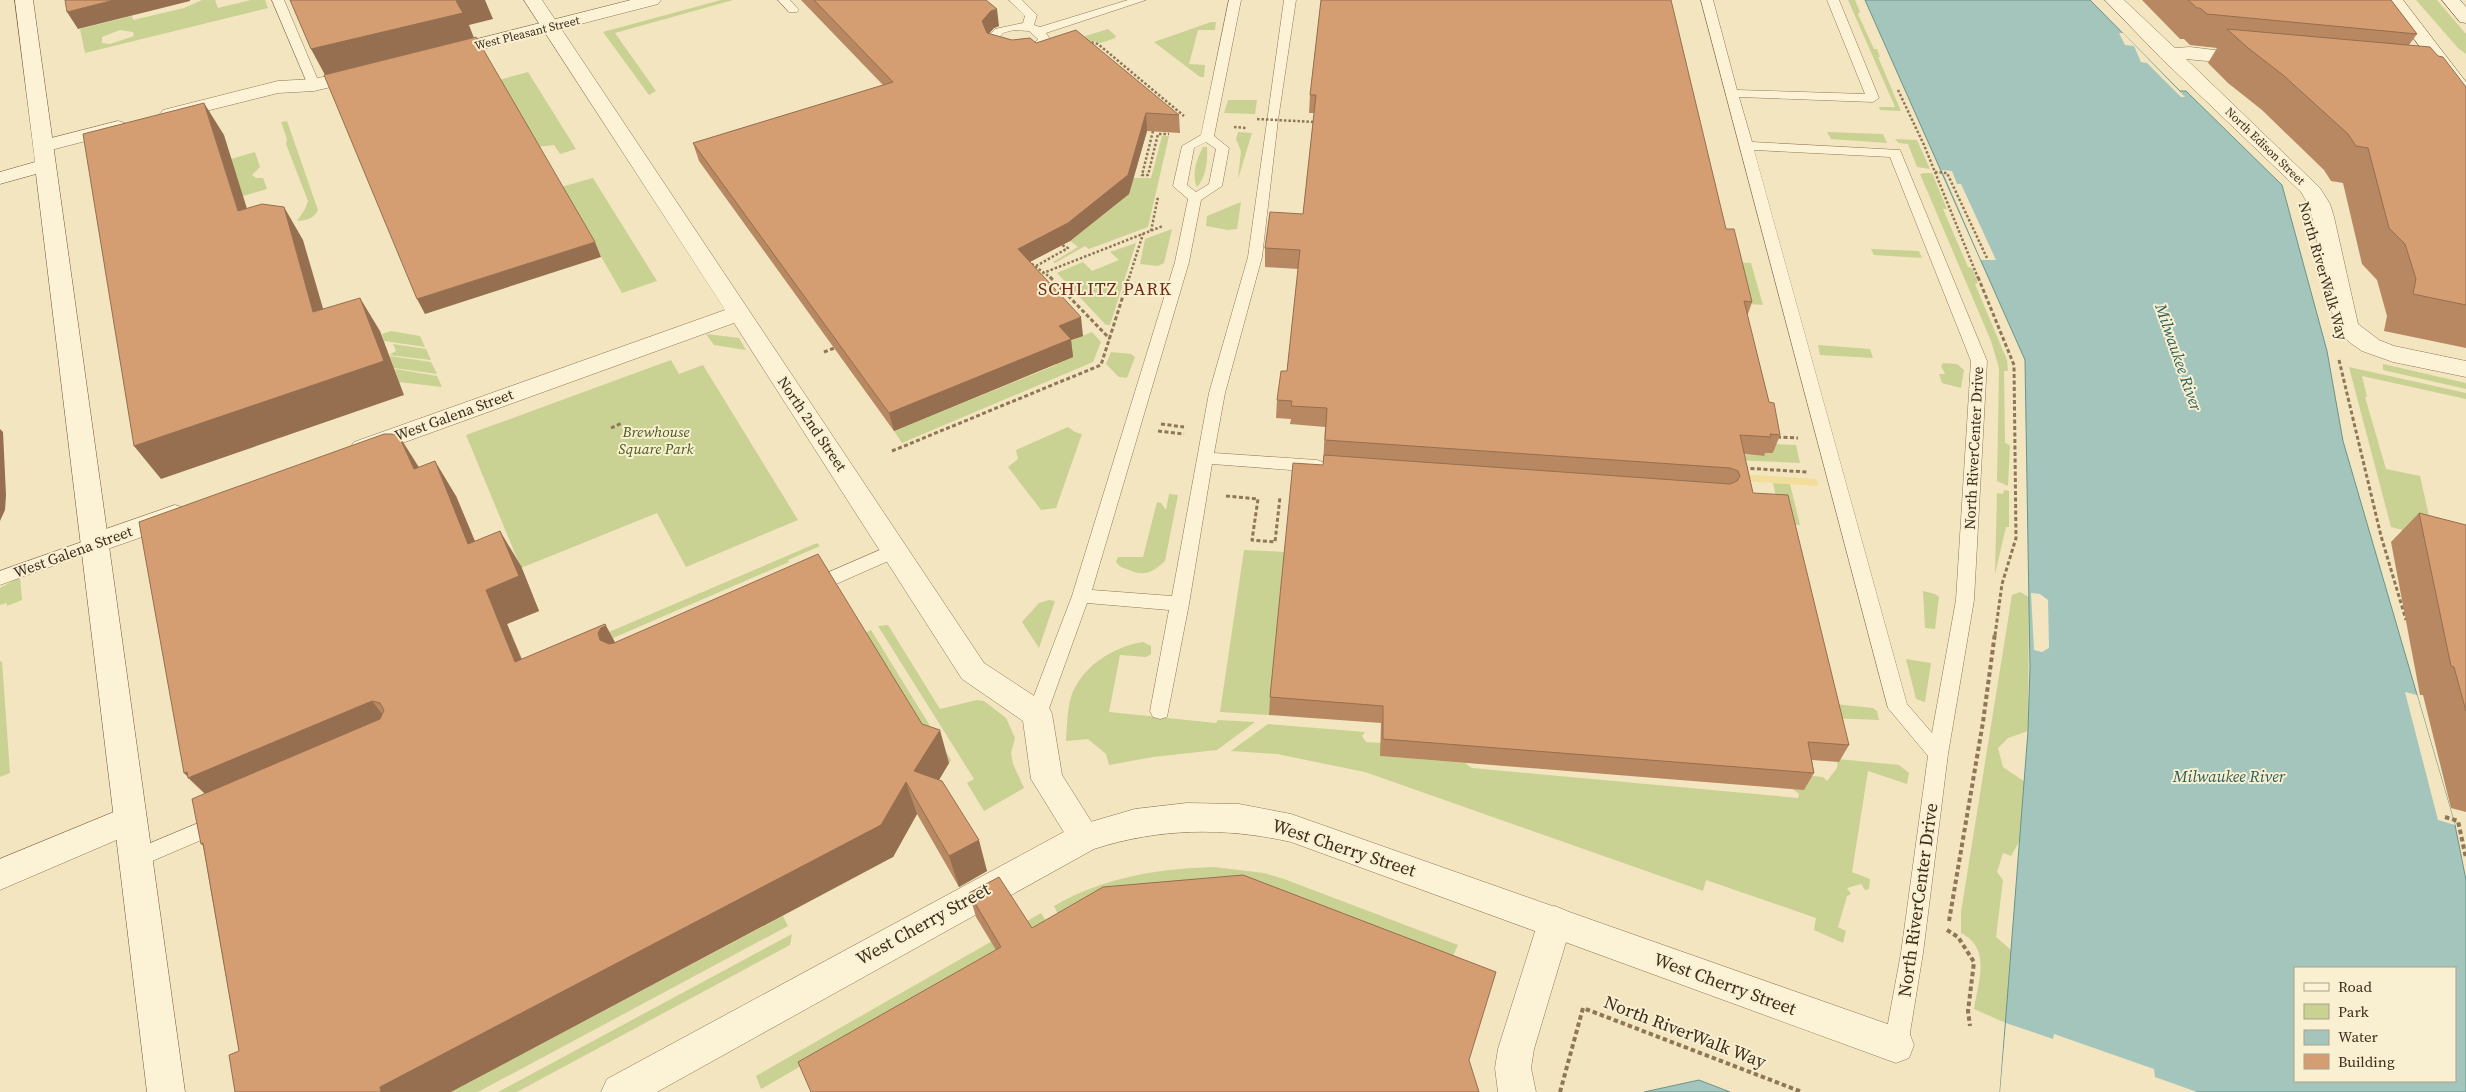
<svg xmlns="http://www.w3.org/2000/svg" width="2466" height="1092" viewBox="0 0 2466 1092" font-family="'Source Serif 4',serif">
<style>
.green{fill:#c9d293;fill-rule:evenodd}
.sand{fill:#f2dd9a}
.water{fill:#a4c5bc;stroke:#69948b;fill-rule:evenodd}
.pier{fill:#f3e5c0}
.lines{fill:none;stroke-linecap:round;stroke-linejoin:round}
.service-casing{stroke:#8e7656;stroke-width:1}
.minor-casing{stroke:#8e7656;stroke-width:1}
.tertiary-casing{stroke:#8e7656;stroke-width:1}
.secondary-casing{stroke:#705639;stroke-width:1}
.path-far2{stroke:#8e7656;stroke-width:2.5;stroke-dasharray:2.5 2;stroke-linecap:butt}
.path-far1{stroke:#8e7656;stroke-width:3;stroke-dasharray:4 2.5;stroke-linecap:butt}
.path{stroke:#8e7656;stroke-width:4;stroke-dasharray:4.5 3;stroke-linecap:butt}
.service{fill:#fcf2d5;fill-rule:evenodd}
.minor{fill:#fcf2d5;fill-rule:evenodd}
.tertiary{fill:#fcf2d5;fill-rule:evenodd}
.secondary{fill:#fcf2d5;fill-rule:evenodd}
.path-bridge{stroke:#8e7656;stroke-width:2.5;stroke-dasharray:2.5 2;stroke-linecap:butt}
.wall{fill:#b78862}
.shaded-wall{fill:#956f50}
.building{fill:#d59e72;stroke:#956f50}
.labels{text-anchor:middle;stroke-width:4;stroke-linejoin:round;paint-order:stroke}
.far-street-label{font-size:12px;fill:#3c2d1c;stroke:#f9efd1}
.street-label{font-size:15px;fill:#3c2d1c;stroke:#f9efd1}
.park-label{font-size:15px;font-style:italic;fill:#4a5b20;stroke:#f9efd1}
.water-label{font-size:16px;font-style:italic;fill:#295e5c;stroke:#f9efd1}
.quarter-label{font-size:18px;letter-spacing:1px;fill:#6e2b16;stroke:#f9efd1}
.near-street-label{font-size:18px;fill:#3c2d1c;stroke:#f9efd1}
</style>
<rect width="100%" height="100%" fill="#f3e5c0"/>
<path class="green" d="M202,0H215L218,8L251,0H265L268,8L85,53L80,29L132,16L133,20L184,8ZM120,30L133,32L134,36L110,44L102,43V37Z
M721,0H733L615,33L656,91L649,95L603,32Z
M1848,0H1855L1860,12L1858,14L1874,49H1877L1880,57H1878L1901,111L1880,110L1879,107H1895Z
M2416,0H2437L2466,34V54L2458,48Z
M1211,22H1216L1215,30H1198L1189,64L1205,65L1204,77H1200L1154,42Z
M1108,29L1116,36L1115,38L1101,43L1079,38Z
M528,72L576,149L560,154L554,145L537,147L499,80Z
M1228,100H1257L1255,114L1224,113Z
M287,121L318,210C315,218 305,221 297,221L305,209L308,201L286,144L287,139L281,122Z
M1238,132L1252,133L1238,179L1241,151L1236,139Z
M1827,132L1883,134L1887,143L1831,139Z
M1162,136H1169L1148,227L1089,249L1085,246L1055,263L1053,262L1078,247L1070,241L1129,194L1133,178H1151Z
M1895,139L1917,140L1930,169L1917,167L1908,144L1899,143Z
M1203,147H1207C1208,159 1206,178 1197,187C1191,175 1197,158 1203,147Z
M255,152L260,167L252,175L256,178H263L267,189L243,196L231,159Z
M1924,173H1932L1947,209H1943L1968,267L1972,268L1978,283L1975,284L2007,360L2008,371H2004L2005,443L2010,445L2008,486L1997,481L1999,368L1991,341L1920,174Z
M593,178L657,281L622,293L561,187Z
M1241,202L1237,229L1228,230L1206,226L1207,216Z
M1172,229L1164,263L1158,266L1140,264L1145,239Z
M1136,243L1110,325H1106L1057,273L1083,262L1092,271L1119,260L1110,252Z
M1871,249L1919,251L1922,258L1874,255Z
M1724,262L1751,263L1763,305L1734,303Z
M391,331L420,336L425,347L384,341L382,334Z
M1092,332L1101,342L1093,362L902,443L894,431L1056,365L1061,344Z
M706,334L739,338L746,350L714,345Z
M393,344L426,349L431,360L389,355L396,351Z
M1818,345L1870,349L1873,358L1820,355Z
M1111,352L1131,354L1135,357L1127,378L1119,377L1106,364Z
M390,356L431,362L437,374L394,368Z
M671,360L679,374L703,365L798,520L686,567L657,513L521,568L466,435Z
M1943,363L1957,364L1964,370L1961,388L1942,383L1939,374H1945L1941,366Z
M2383,364L2466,383V389L2383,370Z
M2349,367L2466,393V399L2362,376L2367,397H2365L2386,469L2420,476L2434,538L2391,527Z
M395,369L437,376L442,387L399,382Z
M1068,427L1075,432L1082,434L1056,508L1041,510L1008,467L1018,459L1016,450Z
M1774,444L1796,445L1800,463L1734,460L1632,447L1763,456V453H1774Z
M1773,483L1790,484L1800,525L1782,524Z
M2004,490L2009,491V527H2006L1995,574L1997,493L2003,494Z
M1169,494L1178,495L1165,561C1153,572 1145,577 1129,570C1124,568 1119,567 1116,562L1118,557H1143L1157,502L1161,503L1166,510Z
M817,543L820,546L788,560L789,562L590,648L588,641Z
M1244,550L1285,552L1269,715L1220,712Z
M20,577L22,600L7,606V603L0,605V588Z
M1923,591L1935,594L1939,597L1935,629L1925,628Z
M2020,592L2029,597L2028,731L2008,738L1998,748L2003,767L2025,782L2019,842L2011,856L2003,853L1997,872L2003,880L1996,937L2011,950L2006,1023L1974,1009C1978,981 1992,949 1961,933V912L2012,595Z
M1049,600L1055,601L1039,648L1022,622L1039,603Z
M888,625L940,709L977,700L984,701L1006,718L1015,738L1011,753L1013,764L1024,788L984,811L967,783L974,779L878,626Z
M871,630L951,760L949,763L931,757L859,636Z
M1143,642L1151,646V654L1146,657L1120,655L1109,712L1216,723L1218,720L1255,722L1217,750L1153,757L1109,765L1106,754L1088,739L1066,741C1067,727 1067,711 1071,697C1081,667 1112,647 1143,642Z
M1906,659L1931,663L1925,702L1916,699Z
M2,661L10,773L0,777V662Z
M1825,703L1873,708L1877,711L1879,720L1829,718Z
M1268,724L1365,732L1362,736L1366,742L1381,743V756L1465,763L1472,768L1798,798L1799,794L1793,789L1802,775L1823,777L1827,781L1837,768L1838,759L1899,765L1909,773L1907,784L1868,771L1852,872L1870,879L1869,889L1865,890L1861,884L1847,888L1851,894L1847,896L1838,927L1846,931L1843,943L1814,930L1816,918L1706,880L1703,891L1365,772L1277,754L1231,751Z
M1214,867L1264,873L1284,879L1458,945L1453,956L1060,918L1054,906C1104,877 1157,869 1214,867Z
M1041,913L1048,924L761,1089L756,1076Z
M783,916L788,926L478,1092H451Z
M792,934L790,945L517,1092H498Z"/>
<path class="sand" d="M1737,474L1817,479L1818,486L1744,481Z"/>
<path class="water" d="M1865,0H2090L2180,91H2186L2282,185L2327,351L2343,441L2455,825L2466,880V1092H2000L2028,731L2030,667L2025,360ZM2295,968H2455V1081H2295Z
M1699,1080L1730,1092H1644Z"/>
<path class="pier" d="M2119,33H2123L2185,97H2181L2147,63L2141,62L2134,46L2125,45Z
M1942,170L1952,171L1957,184H1961L1996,260H1981Z
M2031,593L2040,594L2048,600L2049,648L2042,652L2034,650Z
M2405,692L2417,695L2455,825L2438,820Z
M2006,1023L2053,1039L2054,1034L2154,1069L2155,1077L2197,1092H2000Z"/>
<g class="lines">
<g class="service-casing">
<path id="service" d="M272,0H284L320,85L318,88L314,89L308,85Z
M778,0H790L799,10L797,12H789Z
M1009,0H1022L1037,15L1034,25L1040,27L1128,0H1146L1046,33L1050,39C1039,61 1008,58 990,49L986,39L995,29L1023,23L1025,16ZM1014,30L1029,31L1038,39C1029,51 1012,51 999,45L998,39L1003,33Z
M1229,0H1241L1214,136L1229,148L1222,186L1201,200L1189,262L1092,590L1172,596L1209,393L1248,257L1284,0H1296L1278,120L1262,257L1225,393L1214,453L1317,460L1323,462L1325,466L1323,470L1317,472L1212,464L1189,604L1167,717L1160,719L1153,717L1150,711L1169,610L1087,603L1047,714L1044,720L1037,722L1030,720L1027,714L1072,596L1175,262L1188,199L1173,186L1182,146L1201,135ZM1206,142L1216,149L1209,184L1196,192L1187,185L1194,148Z
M1701,0H1713L1737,90L1865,94L1827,0H1839L1879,98L1873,102L1739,97L1752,142L1900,150L1987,361L1974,600L1948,754L1923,953L1908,1045L1904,1053L1896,1056L1888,1053L1884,1045L1901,953L1928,756L1888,708ZM1754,150L1890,157L1971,361L1956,600L1932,733L1907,704Z
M96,537L102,538L105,543L102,548L0,585V571Z
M896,543L902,545L905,550L902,555L818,592L812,594L806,592L803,587L806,582Z
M220,814L227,817L230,823L227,829L136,868L129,866L125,859L129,852Z"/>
</g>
<g class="minor-casing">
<path id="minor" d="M524,0H542L984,663L1048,705L1052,714L1062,775L1101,837L1097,847L1085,852L1073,847L1031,779L1023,721L962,679L734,323L372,454L363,457L354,454L350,448L354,442L725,310Z
M2105,0H2124L2175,48L2190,47L2256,55L2258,59L2256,63L2249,65L2186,59L2320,188L2330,204L2334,217L2358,324L2379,340L2394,346L2466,361V377L2393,362L2362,351L2349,342L2335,326L2312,217L2308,204L2301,192L2161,58Z
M175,505L185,508L188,515L185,522L96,553L86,550L82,543L86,536Z
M131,805L142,809L147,819L142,829L0,890V859Z
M1555,906L1567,911L1572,922L1534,1049L1531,1068L1536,1092H1498L1495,1068L1498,1049L1538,922L1543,911Z"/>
</g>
<g class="tertiary-casing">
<path id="tertiary" d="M631,0H661L658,4L445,59L438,57L436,53L438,49Z
M362,68L369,70L371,74L369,78L314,91L278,93L170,120L163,118L160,114L163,110L278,81L314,79Z
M118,121L125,123L128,127L125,131L43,152L36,150L33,146L36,142Z
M1187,803L1239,804L1291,814L1896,1027L1909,1032L1914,1045L1909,1058L1896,1063L1291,842C1224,827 1159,828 1094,849L657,1092H601L607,1079L1073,827L1135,809Z"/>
</g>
<g class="secondary-casing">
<path id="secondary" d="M15,0H33L185,1092H147L36,174L0,184V172L35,162Z
M2385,0H2403L2466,82V101L2459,99Z
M2442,0H2460L2466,7V23L2460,22Z"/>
</g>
<path class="path-far2" d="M1087,41L1098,44L1184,116
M1898,90L1924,145L1978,278
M1234,127L1247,128
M1153,131L1142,175H1148L1158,134H1169
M1935,172L1947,173L1987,258
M1151,231L1158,197
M1028,261L1051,278
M1036,266L1068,248L1062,245
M1038,275L1163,226
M1129,278L1143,234"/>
<path class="path-far1" d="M1050,277L1110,339
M1978,277L2014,365L2016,538L2002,584L1995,635
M824,352L837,347
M2339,360L2381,536L2406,620
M1161,424L1184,427
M611,428L622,423
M1158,431L1184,434
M1777,437L1798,438
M892,451L1101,365L1129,277
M1744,468L1807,472
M1226,496L1258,499L1252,540L1275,542L1280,497"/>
<path class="path" d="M2445,817L2458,821L2466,858
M1949,921L1983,722L1995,633
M1947,930L1958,937L1974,962L1968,1011L1970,1026
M1560,1092L1583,1008L1802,1092"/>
<use href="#service" class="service"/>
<use href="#minor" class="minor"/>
<use href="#tertiary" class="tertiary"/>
<use href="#secondary" class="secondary"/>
<path class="path-bridge" d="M1257,119L1315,122"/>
</g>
<path class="wall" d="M801,0H986L999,26L994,28L988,34L1012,40L1036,43L1179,115L1180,133L1147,131L1129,194L1070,241L1030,262L1083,336L1071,340L1073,357L894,431L699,161L693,143L883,85Z
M1321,0L1726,229L1752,302L1747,317L1769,402L1780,435L1773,453H1765L1764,456L1744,454L1753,493L1849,745L1839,762L1812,760L1814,773L1804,790L1380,756L1381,723L1269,715L1270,697L1323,465L1325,427L1290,424L1291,419L1276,418L1277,400L1287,371L1298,269L1265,267V248L1303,214L1314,113H1309L1310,95Z
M2142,0H2391L2417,34L2409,45L2438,56L2466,87V348L2384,331L2387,316L2377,280L2362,264L2343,183L2331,181L2324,170L2262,110L2228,83L2208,63L2217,48L2190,45L2184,39H2180Z
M418,467L456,496L475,541L521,566L539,611L507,624L522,659L605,624L615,642L922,724L949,763L939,780L987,871L959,887L917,814L893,857L239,1051L203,846L201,844L205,794L188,778Z
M2419,513L2466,525V812L2451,808L2423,695H2420L2391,542Z
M969,893L1032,928L996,950L976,917Z"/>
<path class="shaded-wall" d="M114,0H190V1L78,29L67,12Z
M458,0H485L493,19L469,25L474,38L325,75L311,49Z
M997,9L999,26L994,28L985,38L982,21L991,11Z
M204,103L224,135L258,244L238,211Z
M1146,113L1147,131L1129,194L1070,241L1020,267L1018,249Z
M284,207L303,240L334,346L313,312Z
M595,242L601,257L425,314L417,299Z
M360,298L380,331L404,395L161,479L134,446Z
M1081,317L1083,336L1071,340L1073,357L894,431L889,413L1059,326Z
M0,429L3,432L6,495L5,510L0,521Z
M398,434L420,469H414Z
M435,461L456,496L490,578L468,544Z
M500,531L521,566L539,611L507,624L536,696L515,662L486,590Z
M605,624L624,660L600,640L598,633L601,628Z
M372,701L398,734L222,810L184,773Z
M940,730L949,763L925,803L914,771Z
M906,782L917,814L893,857L451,1092H381L380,1087Z
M979,840L987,871L959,887L949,856Z"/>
<path class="building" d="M65,0H114L67,12Z
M290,0H458L456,1L463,13L311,49Z
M814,0H986L997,9L991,11L982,21L987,33L1012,40L1030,38L1036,43L1076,30L1179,115L1146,113L1128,175L1068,223L1018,249L1081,317L1059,326L1071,339L889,413L693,143L893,82Z
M1321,0H1671L1726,229H1734L1739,249L1752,302L1744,301L1769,402L1774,403L1780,435L1770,434L1771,437L1740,435L1753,493L1788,495L1849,745L1808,742L1814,773L1383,739V706L1270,697L1293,463L1323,465L1324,455L1730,484L1737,481L1740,476L1738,471L1730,468L1325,440L1327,408L1291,406L1292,401L1277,400L1281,371H1287L1300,250L1265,248L1270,212L1303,214L1316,95H1310Z
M2188,0H2391L2417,34L2207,14L2200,8H2197Z
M2227,29L2430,47L2438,56L2443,57L2466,87V305L2413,294L2416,279L2405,244L2389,228L2368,148L2356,146L2348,134L2283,75L2248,48Z
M476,37L595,242L417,299L324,75Z
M204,103L238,211L262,204L284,207L313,312L360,298L384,361L134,446L83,134Z
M384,434H398L414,469L435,461L468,544L500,531L519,576L486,590L515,662L605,624L606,626L601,628L598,633L600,640L609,644L614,643L818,554L922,724L940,730L914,771L942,781L979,840L949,856L906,782L881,825L380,1087L381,1092H235L229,1055L239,1051L203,843L201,844L192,799L380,719L384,710L380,703L372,701L188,778L187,772L184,773L139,522Z
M2419,513L2466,525V711L2454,667L2451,666Z
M1243,875L1496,972L1469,1060L1479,1092H811L798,1062L1001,947L969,893L999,877L1032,928L1103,887Z"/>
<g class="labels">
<g class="far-street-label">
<text transform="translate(527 33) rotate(-14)" y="4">West Pleasant Street</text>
<text transform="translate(2265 146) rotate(44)" y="4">North Edison Street</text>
</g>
<g class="street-label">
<text transform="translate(2323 271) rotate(74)" y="5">North RiverWalk Way</text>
<text transform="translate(454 415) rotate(-20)" y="5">West Galena Street</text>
<text transform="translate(812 424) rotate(56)" y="5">North 2nd Street</text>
<text transform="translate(1974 448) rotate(-87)" y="5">North RiverCenter Drive</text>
<text transform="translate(73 552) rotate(-20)" y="5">West Galena Street</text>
</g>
<g class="park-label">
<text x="656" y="437">Brewhouse<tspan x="656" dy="17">Square Park</tspan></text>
</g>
<g class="water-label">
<text transform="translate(2179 357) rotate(71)" y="6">Milwaukee River</text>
<text x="2229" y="782">Milwaukee River</text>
</g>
<g class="quarter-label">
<text x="1105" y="295">SCHLITZ PARK</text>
</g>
<g class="near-street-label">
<text transform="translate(1344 848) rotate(18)" y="6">West Cherry Street</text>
<text transform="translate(1918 900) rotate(-82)" y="6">North RiverCenter Drive</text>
<text transform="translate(923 924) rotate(-29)" y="6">West Cherry Street</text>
<text transform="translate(1725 984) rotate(20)" y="6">West Cherry Street</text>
<text transform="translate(1685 1032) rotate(21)" y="6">North RiverWalk Way</text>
</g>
</g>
<rect x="2294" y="967" width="162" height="115" fill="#f9efd1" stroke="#ada189"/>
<rect x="2304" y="983" width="25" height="8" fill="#fcf2d5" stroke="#ada189"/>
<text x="2338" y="992" font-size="15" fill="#3c2d1c">Road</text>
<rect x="2304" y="1004" width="25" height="15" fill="#c9d293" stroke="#ada189"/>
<text x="2338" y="1017" font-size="15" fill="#3c2d1c">Park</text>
<rect x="2304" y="1030" width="25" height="15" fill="#a4c5bc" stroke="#ada189"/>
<text x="2338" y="1042" font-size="15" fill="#3c2d1c">Water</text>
<rect x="2304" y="1054" width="25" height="15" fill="#d59e72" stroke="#ada189"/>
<text x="2338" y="1067" font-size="15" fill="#3c2d1c">Building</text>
</svg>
